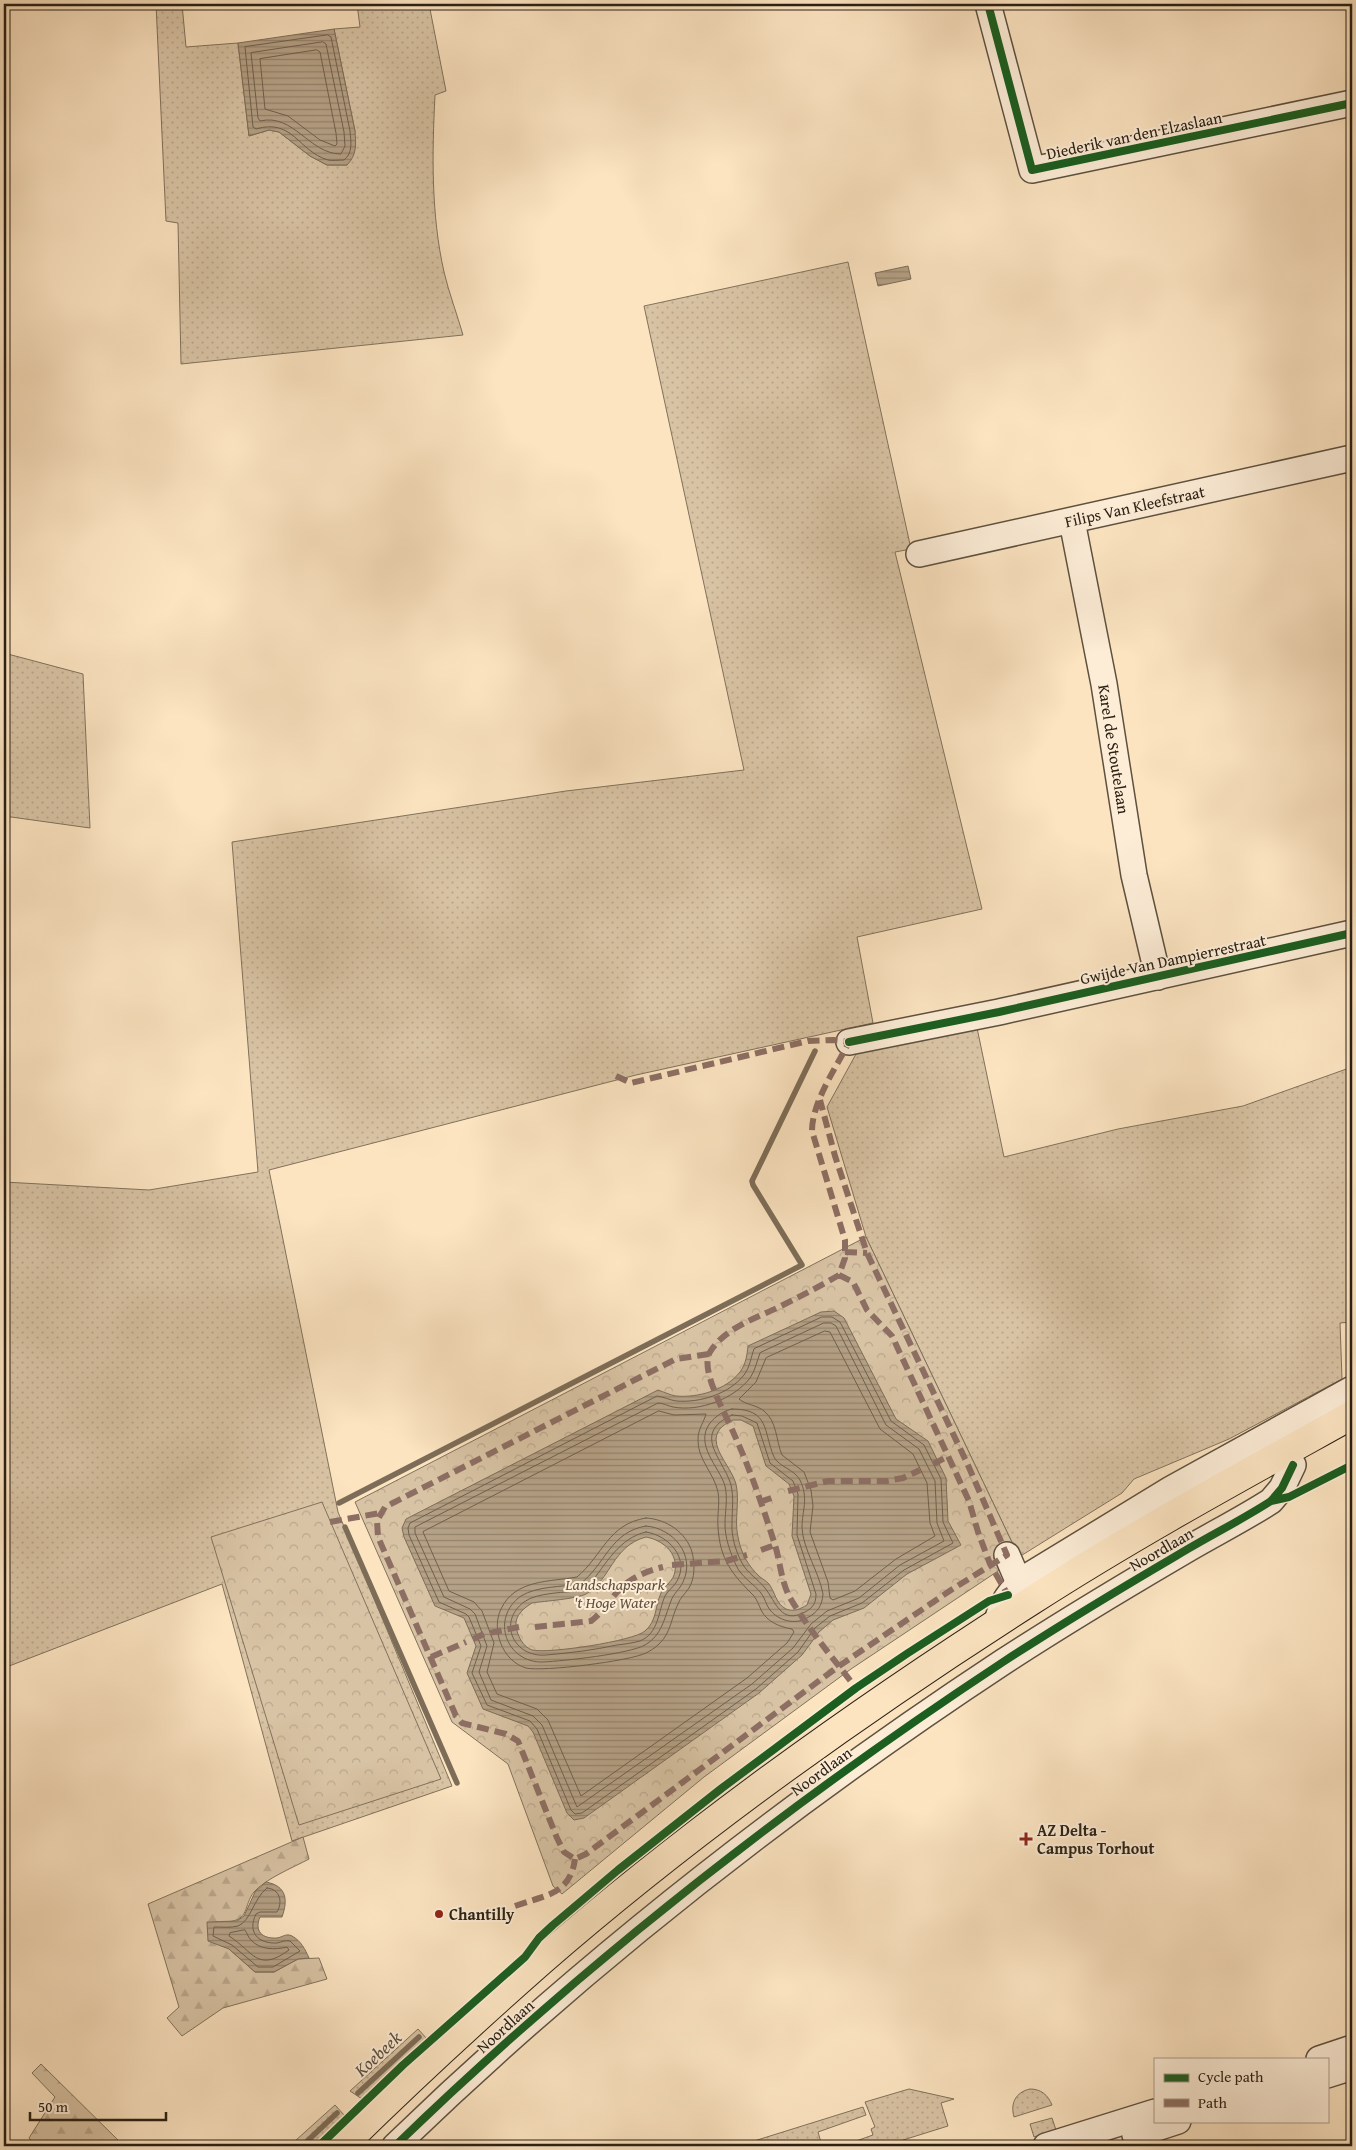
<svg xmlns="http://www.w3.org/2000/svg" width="1356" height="2150" viewBox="0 0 1356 2150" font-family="'Gentium Book Plus',serif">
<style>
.grass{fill:url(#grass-dots);stroke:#81725c}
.forest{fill:url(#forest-firs);stroke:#81725c}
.park{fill:url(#park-crowns);stroke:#81725c}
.water{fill:url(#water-rules);stroke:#7d6d58;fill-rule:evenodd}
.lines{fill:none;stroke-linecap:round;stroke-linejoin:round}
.shore{stroke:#70604d;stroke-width:1}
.stream{stroke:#7d6d58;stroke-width:5.5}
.minor-casing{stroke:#5e513f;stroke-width:28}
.major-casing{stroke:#2a2014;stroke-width:30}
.minor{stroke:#fdedd7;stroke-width:25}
.major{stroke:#fce4c1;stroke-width:28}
.quiet{stroke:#8d6e63;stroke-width:6;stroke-dasharray:12 6;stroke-linecap:butt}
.cycleway-casing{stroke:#fdedd7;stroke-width:11}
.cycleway{stroke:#1b5e20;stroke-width:8}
.poi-dot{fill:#8f2418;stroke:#fdedd7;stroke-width:2}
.labels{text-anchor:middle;stroke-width:4;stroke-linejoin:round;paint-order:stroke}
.street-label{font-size:16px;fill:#2a2014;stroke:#fdedd7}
.park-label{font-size:16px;font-style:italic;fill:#5e513f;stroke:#fdedd7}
.poi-label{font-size:16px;font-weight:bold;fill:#2a2014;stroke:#fdedd7;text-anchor:start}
.water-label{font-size:18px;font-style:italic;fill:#5b4d3c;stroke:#fdedd7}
</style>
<defs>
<pattern id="grass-dots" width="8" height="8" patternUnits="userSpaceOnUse" patternTransform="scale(1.25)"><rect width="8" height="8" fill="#d8c3a4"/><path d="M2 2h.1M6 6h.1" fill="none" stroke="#baa78c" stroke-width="1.8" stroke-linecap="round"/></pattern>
<pattern id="forest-firs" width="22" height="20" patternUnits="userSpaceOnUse" patternTransform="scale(1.25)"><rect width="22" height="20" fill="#d8c3a4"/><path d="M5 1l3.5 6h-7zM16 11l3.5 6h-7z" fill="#baa78c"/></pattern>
<pattern id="park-crowns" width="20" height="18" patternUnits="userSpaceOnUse" patternTransform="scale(1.25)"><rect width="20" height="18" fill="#d8c3a4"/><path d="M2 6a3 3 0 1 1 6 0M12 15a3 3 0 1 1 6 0" fill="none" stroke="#baa78c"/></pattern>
<pattern id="water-rules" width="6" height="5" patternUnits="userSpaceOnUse" patternTransform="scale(1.25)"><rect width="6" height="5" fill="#b5a186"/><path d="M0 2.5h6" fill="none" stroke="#93836c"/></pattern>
</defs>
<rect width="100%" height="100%" fill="#fce4c1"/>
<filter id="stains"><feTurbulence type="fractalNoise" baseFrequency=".004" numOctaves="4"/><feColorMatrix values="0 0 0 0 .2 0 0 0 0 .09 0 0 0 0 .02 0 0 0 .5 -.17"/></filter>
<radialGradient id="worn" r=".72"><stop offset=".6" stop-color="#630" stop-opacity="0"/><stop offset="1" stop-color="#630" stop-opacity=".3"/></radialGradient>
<path class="grass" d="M156,4H182L186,47L238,43L249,136L269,130L279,132L310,156L327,165H347L355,131L334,29L360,27L357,4H429L446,91L435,95C432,154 431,214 444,272C449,293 457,314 463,335L181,364L178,223L166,221Z
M848,262L911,549L895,552L982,909L857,937L873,1023L636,1075L269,1170L338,1512L452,1786L292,1841L222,1584L4,1668V1182L149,1190L258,1172L232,842L566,791L744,770L644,306Z
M4,653L83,674L90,828L4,816Z
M976,1023L1004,1157L1118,1129L1243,1106L1352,1067V1322L1340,1323L1342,1379L1229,1439L1134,1479L1122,1493L1019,1557L866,1237L827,1107L856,1054L864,1048Z
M418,2029L428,2040L362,2099L350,2091Z
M909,2089L954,2099L941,2103L948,2126L884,2146H842L873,2135L871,2129L875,2127L865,2102Z
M1030,2089C1041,2089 1048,2095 1052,2105L1014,2117C1010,2103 1016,2092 1030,2089Z
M335,2105L345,2116L313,2146H300L295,2141Z
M863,2107L866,2115L818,2132L822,2146H738Z
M1052,2118L1056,2130L1034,2137L1030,2124Z"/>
<path class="forest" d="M303,1837L309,1859C294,1867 265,1879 254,1892C243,1906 250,1920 227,1922L229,1949L255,1972H274L298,1959L319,1958L327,1979L223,2008L182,2036L167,2018L179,2007L148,1904Z
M41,2064L124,2146H36L29,2138L55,2097L32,2073Z"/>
<path class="park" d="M866,1237L1019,1557L851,1669L704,1777L562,1894L553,1886L508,1764L452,1722L355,1502Z
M322,1502L441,1779L299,1825L211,1537Z"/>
<path class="water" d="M334,29L355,131C356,144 357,155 347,165H327L310,156L279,132L269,130L249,136L238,43Z
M908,266L911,279L878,286L875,273Z
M834,1311L844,1318L896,1419L928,1441L946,1478L948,1521L961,1545L907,1574L864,1608L833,1620L819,1632L802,1655L759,1693L584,1818L574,1820L567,1813L533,1732L528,1726L483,1709L467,1673L476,1646L464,1618L435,1606L404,1537L402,1528L406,1519L658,1390C664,1392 670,1395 676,1396C698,1398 726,1390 740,1372C746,1364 747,1355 748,1346L821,1312ZM733,1420H741L753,1426L766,1466L789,1484L794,1496L792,1536L811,1594L807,1605C800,1609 794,1612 786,1609C776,1604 775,1592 769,1584C766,1581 763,1579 760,1577C748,1566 741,1553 738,1537C734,1520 740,1502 736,1484C732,1469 716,1454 716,1439C717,1428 725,1424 733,1420ZM646,1537C662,1540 678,1552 675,1571C674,1581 665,1585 661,1593C655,1606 657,1621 645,1631C634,1641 548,1654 532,1650C523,1647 517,1635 516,1626C515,1615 524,1608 532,1603C545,1601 576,1599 586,1594C611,1580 612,1546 646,1537Z
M266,1882C287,1886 288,1900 282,1917H260C254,1931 262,1939 277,1938C283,1937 286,1933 292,1936C301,1941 305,1949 309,1958L298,1959L274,1972H255L229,1949L208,1941L207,1922L237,1921L244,1916L255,1892Z"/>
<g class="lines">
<path class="shore" d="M328,35L331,37L350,131C351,142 353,153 344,160C339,160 332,161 328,160C298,151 293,118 256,129L253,127L245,47Z
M323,42L326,44L344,132L345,146L341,154C309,154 294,113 260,121L258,118L251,53Z
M317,50L320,52L336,133L337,144L335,146L320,140L288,116L265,109L260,59Z
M822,1317H832L840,1322L891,1421L924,1445L941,1479L943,1522L953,1543L904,1570L862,1603L830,1616L815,1628L798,1652L756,1689L582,1813L575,1814L571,1810L537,1729L530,1721L487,1705L472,1673L481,1646L469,1617L466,1614L439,1602L409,1535L408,1528L410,1523L657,1396C664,1397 670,1400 676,1401C700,1403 729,1394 744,1375C750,1367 751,1357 754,1349Z
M824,1323H831L836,1326L886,1425L919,1449L935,1481L937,1523L944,1541L900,1565L859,1598L827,1611L811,1624L793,1648L752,1684L577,1807L542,1725L533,1716L491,1700L479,1672L487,1646L475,1614L470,1609L444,1597L415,1533V1527L658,1403C663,1403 668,1406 673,1407C699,1412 734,1399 750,1378C755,1371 757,1361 760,1353Z
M825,1331L830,1332L880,1429L913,1454L927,1483L930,1523L935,1536L896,1559L855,1591L833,1600L830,1598L828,1582L810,1532L813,1506L811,1490L804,1472L782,1455C776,1441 777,1421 764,1411C757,1405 746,1405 739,1399L756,1382L766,1358Z
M732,1409C770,1409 763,1431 774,1457C779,1467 794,1469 800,1480C809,1499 802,1510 802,1528C803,1549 819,1572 823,1594C822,1606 818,1612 807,1618C795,1625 779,1621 770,1610C766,1605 765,1598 761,1593C753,1583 741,1577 736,1565C730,1552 725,1538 725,1524C725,1511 728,1499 725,1486C719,1466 694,1445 710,1423C716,1416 723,1411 732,1409Z
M659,1411L674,1415L706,1414C704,1422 698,1429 698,1439C697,1459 714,1473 718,1492C720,1504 717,1515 718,1527C720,1560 732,1574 754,1596C757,1600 759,1605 761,1610C767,1622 780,1627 792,1629L794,1632L787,1643L747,1678L581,1796L548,1720L537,1709L497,1694L487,1672L494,1643L482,1611L474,1602L449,1591L423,1532Z
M732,1415L742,1416L757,1423L770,1463L793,1481L798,1494L797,1535L816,1594C816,1603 813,1608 805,1612C781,1625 776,1602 765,1588C758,1579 748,1574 742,1563C736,1552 731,1536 732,1523C732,1510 734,1498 731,1485C723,1458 691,1434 732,1415Z
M646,1518C666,1519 686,1532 692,1552C695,1564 695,1578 689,1588C685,1594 680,1598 678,1604C671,1618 671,1633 659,1644C655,1648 650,1651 646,1653C630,1661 543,1672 526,1668C502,1661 491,1629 501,1609C515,1579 550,1582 577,1577C603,1555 608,1524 646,1518Z
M646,1526C673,1528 696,1555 683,1582C680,1589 673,1594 671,1601C664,1619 662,1635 645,1645C629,1654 563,1661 543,1662C506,1663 490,1618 521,1596C537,1586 562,1587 580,1584C606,1564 610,1532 646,1526Z
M646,1532C668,1535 690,1558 677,1581C674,1587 668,1590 665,1596C658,1612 659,1633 640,1641C633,1643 625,1644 617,1645C594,1650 570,1653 546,1655C514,1658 497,1622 524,1602C537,1592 566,1593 583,1590L590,1584C606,1564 619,1538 646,1532Z
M267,1888C280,1889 283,1902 277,1912H260L256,1914C247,1932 258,1944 277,1943C282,1942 285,1940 290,1941L300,1951L273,1967H258L232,1945L213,1936L214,1927C221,1927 231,1928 238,1926C251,1921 253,1899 267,1888Z
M245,1930C247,1933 248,1937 251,1940C260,1950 275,1950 287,1947L289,1950C257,1973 254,1952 229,1936L230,1933Z"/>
<path class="stream" d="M339,1503L802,1265L753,1185L752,1181L815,1051
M345,1527L457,1783
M358,2093L419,2037
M302,2146L337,2113"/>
<g class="minor-casing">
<g id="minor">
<path d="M988,4L1032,170L1352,103"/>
<path id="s1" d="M1072,521L1104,684L1134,875L1158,977"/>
<path id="s2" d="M919,554L1352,458"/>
<path d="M849,1042L999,1012L1352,933"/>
<path d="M1007,1555L1019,1583"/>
<path d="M996,1624C1003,1601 1008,1593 1025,1578L1171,1489L1352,1389"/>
<path d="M1319,2059L1352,2048"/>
<path d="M1327,2075L1352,2067"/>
<path d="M1135,2135L1178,2121"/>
<path d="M395,2146C582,1965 786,1805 1003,1662C1060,1625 1118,1590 1176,1556C1207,1537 1240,1521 1271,1501L1282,1488L1293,1465"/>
<path d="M1046,2146L1155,2112"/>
</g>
</g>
<g class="major-casing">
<path id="major" d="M342,2146C406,2083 472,2022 540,1962C693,1829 860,1710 1031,1601C1135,1534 1244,1475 1352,1415"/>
</g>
<use href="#minor" class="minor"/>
<use href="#major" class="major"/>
<path class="quiet" d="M616,1076L631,1083L808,1041L833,1040L849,1042C836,1068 812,1102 812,1131L845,1240V1258L839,1275C819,1287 799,1297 779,1307C754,1319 725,1328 710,1352C699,1370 727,1416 734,1434C750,1469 763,1507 775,1545C780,1561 781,1580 789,1596C808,1629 833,1658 856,1688
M845,1252L867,1253
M839,1275L853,1282L867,1310L892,1336L969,1501L978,1532L990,1564L1008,1595
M709,1354L676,1359L385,1507L377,1521L378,1537L456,1716L462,1723L506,1734L518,1741L557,1838L564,1852L575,1859L586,1854L839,1666L951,1590L1007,1555L967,1463L867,1253L835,1156L820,1100
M933,1464L949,1456
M788,1491L828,1481H887L903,1478L920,1470
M760,1502L774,1497
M330,1522L380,1513
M761,1550L775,1545
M672,1565L726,1561L747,1555
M535,1627L591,1621C603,1612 610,1599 621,1588C632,1577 647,1571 663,1567
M473,1639L484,1634L519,1627
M431,1657L466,1642
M515,1906C545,1895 570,1895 575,1859"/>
<g class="cycleway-casing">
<path id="cycleway" d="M988,4L1032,170L1352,103
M849,1042L999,1012L1352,933
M1271,1501L1289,1497L1352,1465
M319,2146L403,2065L525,1957L539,1938L553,1925L618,1870L722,1788L856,1688L908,1653L989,1601L1008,1595
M395,2146C582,1965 786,1805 1003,1662C1060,1625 1118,1590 1176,1556C1207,1537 1240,1521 1271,1501L1282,1488L1293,1465"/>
</g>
<use href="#cycleway" class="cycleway"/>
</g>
<g class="poi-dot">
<path d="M1023.5 1831.5h5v5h5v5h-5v5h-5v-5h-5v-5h5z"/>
<circle cx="439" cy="1914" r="5"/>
</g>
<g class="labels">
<g class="street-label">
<text transform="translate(1134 135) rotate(-12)" y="6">Diederik van den Elzaslaan</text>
<text dy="6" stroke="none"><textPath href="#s2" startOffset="221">Filips Van Kleefstraat</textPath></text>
<text dy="6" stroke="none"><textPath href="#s1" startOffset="232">Karel de Stoutelaan</textPath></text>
<text transform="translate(1173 959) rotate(-12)" y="6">Gwijde Van Dampierrestraat</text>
<text transform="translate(1161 1549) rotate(-30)" y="6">Noordlaan</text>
<text transform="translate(821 1771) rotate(-36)" y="6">Noordlaan</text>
<text transform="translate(505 2026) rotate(-42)" y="6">Noordlaan</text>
</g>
<g class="park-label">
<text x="615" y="1590">Landschapspark<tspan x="615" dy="18">'t Hoge Water</tspan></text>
</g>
<g class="poi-label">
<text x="1037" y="1836">AZ Delta -<tspan x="1037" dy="18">Campus Torhout</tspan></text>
<text x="449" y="1920">Chantilly</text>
</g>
<g class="water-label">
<text transform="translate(378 2054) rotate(-43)" y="6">Koebeek</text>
</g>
</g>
<rect width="1356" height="2150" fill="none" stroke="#fce4c1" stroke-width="20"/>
<rect x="5" y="5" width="1346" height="2140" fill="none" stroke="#2a2014" stroke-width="2.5"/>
<rect x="10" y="10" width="1336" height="2130" fill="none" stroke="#2a2014"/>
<rect x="1154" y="2058" width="175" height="65" fill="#fdedd7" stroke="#a99b89"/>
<rect x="1164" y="2074" width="25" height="8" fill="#1b5e20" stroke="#a99b89"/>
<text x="1198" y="2082" font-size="15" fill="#2a2014">Cycle path</text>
<rect x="1164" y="2099" width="25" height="8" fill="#8d6e63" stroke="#a99b89"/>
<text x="1198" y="2108" font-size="15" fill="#2a2014">Path</text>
<path d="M30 2112v8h136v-8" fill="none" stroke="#2a2014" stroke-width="2.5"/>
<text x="38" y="2112" font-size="15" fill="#2a2014" stroke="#fdedd7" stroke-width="4" paint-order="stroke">50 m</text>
<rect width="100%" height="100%" filter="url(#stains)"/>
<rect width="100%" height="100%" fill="url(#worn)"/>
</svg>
